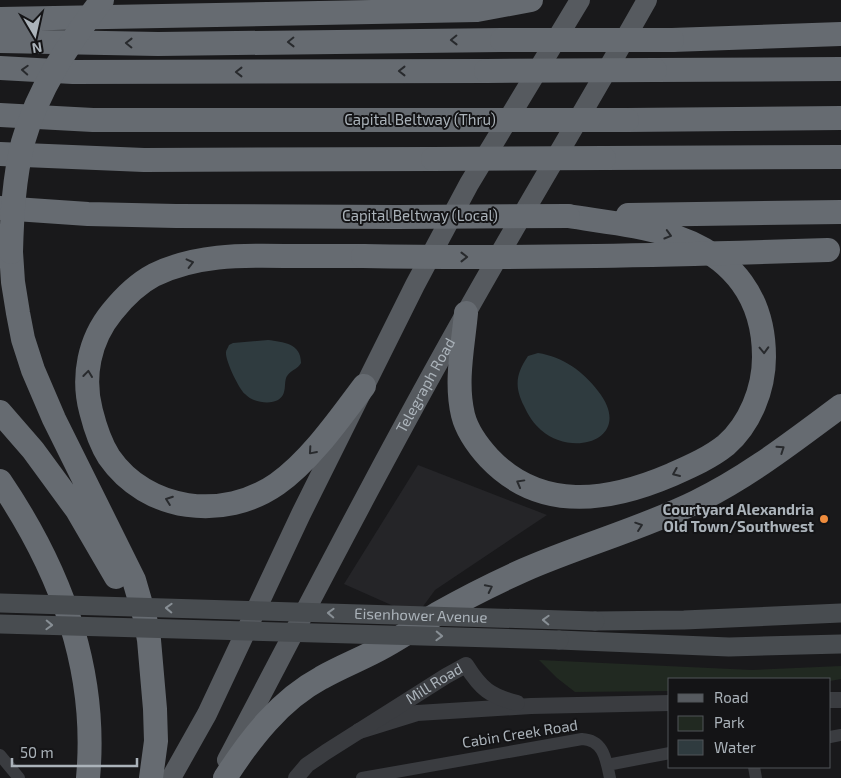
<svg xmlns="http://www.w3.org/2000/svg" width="841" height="778" viewBox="0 0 841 778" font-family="'Exo 2',sans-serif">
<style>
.built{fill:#252528}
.green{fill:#212921}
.water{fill:#2f3b3f}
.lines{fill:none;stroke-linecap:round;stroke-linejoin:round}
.minor{stroke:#3a3c40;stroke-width:12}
.tertiary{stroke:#3a3c40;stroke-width:16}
.secondary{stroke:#484c50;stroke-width:19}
.primary{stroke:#565a5f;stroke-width:20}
.motorway{stroke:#666b71;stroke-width:24}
.secondary-bridge{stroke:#484c50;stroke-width:19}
.motorway-bridge{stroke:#666b71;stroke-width:24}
.oneway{stroke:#282a2d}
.oneway2{stroke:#888f95}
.poi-dot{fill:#ef8c3d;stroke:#141416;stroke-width:2}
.labels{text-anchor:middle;stroke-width:4;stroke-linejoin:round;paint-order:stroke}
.street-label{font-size:15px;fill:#abb3ba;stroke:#141416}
.poi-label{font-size:15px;font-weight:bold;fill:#abb3ba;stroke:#141416;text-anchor:end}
</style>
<rect width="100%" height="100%" fill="#19191b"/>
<path class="built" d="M418,465L547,515L435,590L416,616L344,584Z"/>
<path class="green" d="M539,660L752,670L841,666V679L830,681V679H670V691L575,692L557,678Z"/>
<path class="water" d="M268,340C283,342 301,343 301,363C298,369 291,370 287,376C283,383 288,394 278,400C269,405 252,402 245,394C239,389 225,360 226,352C226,350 228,348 229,345L233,343Z
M538,353C563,357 583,371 598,391C635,438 574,459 541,430C534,424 528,415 524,406C514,386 516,374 528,356Z"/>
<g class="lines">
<path class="minor" d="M830,737L841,735
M0,755L19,778
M607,765L670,753
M754,767L756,778
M362,778L582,739C604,740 606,760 610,778"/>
<g class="tertiary">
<path d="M830,700H841"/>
<path d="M359,731L417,713L531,706L670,703"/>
<path id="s1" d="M296,778L307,765L326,752L446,676L466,665C481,689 490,696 517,703"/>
</g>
<path class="secondary" d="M595,621L684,620L841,613
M559,640L729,647L841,644"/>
<g class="primary">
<path id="s2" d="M227,760C306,610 383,460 466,313C525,208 588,105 647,0"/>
<path d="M171,778L207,714L301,514L415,285L469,184L580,0"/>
</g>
<path class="motorway" d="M0,19L477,10L531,0
M672,40L841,34
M0,41L158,44L502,40
M0,68L73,72L486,71
M655,70L841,69
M0,115L93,120H455
M627,120L841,118
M0,154L144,160L433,159
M604,158L841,157
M0,208L88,214L176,216L397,217
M628,215L841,212
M11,252L13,282L18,313L23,339L33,370L54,419L134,580L145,618L149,640L155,709L156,741L151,778
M363,256C337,256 310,256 284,256C240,255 195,255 154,275C137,284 124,297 112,312C89,340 82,377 91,411C95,427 100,443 109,457C147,512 224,521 277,484C310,461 340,418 364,386
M466,313C463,346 455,382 463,415C467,431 478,446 489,458C540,512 608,502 671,475C689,467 710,458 726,445C750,424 764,389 764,357C764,331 758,305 742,283C703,229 630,226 568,216
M0,412L33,450L77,510L116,577
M0,481C61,571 98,669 88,778
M225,778C250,739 280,700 321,678C342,666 364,658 385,646C403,636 419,625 437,614C465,598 495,583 524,570C581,545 641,529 696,502C748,477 795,440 841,406"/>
<g class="secondary-bridge">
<path id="s3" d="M0,603L595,621"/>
<path d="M0,624L559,640"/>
</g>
<path class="motorway-bridge" d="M502,40H672
M486,71L655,70
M455,120H627
M433,159L604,158
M397,217L568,216
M11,252C12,215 14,178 23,142C38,89 69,43 102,0
M363,256C518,259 673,255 828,250"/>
</g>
<defs><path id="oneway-chevron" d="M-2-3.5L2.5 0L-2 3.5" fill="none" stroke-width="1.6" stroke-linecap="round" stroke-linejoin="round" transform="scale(1.25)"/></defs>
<g class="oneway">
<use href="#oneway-chevron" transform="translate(454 40) rotate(179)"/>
<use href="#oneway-chevron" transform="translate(291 42) rotate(179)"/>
<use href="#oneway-chevron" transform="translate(129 43) rotate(-179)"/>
<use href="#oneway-chevron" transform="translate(25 70) rotate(-177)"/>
<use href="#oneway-chevron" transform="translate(402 71) rotate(180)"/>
<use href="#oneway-chevron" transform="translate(239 72) rotate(180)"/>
<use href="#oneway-chevron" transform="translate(668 235) rotate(16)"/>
<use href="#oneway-chevron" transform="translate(464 257)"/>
<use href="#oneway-chevron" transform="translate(190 263) rotate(-14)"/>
<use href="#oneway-chevron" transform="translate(764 350) rotate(88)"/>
<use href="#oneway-chevron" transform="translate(88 374) rotate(-83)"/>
<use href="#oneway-chevron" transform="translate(781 449) rotate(-34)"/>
<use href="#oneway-chevron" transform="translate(312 451) rotate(131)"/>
<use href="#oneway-chevron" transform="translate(676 473) rotate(157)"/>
<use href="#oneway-chevron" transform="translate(520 483) rotate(-151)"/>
<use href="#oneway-chevron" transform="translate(169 500) rotate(-160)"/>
<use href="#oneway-chevron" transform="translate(639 526) rotate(-19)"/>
<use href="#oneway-chevron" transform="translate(489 588) rotate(-26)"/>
</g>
<g class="oneway2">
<use href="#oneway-chevron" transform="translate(169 608) rotate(-178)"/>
<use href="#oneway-chevron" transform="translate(331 613) rotate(-178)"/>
<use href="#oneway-chevron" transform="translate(546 620) rotate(-178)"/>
<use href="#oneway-chevron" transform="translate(49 625) rotate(2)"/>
<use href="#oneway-chevron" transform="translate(439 636) rotate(2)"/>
</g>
<circle class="poi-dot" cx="824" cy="519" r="5"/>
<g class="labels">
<g class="street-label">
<text x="420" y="125">Capital Beltway (Thru)</text>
<text x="420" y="221">Capital Beltway (Local)</text>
<text dy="5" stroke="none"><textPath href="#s2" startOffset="424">Telegraph Road</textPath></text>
<text dy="5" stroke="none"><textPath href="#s3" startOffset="421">Eisenhower Avenue</textPath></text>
<text dy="5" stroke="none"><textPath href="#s1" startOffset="168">Mill Road</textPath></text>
<text transform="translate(520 734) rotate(-9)" y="5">Cabin Creek Road</text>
</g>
<g class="poi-label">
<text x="814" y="515">Courtyard Alexandria<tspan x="814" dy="17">Old Town/Southwest</tspan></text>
</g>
</g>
<rect x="668" y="678" width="162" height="90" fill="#141416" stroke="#505458"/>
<rect x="678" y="694" width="25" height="8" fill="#565a5f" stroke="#505458"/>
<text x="714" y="703" font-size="15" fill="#abb3ba">Road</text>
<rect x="678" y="716" width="25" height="15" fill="#212921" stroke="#505458"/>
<text x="714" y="728" font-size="15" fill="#abb3ba">Park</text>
<rect x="678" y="740" width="25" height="15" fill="#2f3b3f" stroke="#505458"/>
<text x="714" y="753" font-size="15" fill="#abb3ba">Water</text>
<g transform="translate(35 35) rotate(171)" stroke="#141416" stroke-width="4" paint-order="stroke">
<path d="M0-4L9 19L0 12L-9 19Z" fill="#abb3ba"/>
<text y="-8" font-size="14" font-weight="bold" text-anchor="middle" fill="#abb3ba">N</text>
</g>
<path d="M12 758v8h125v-8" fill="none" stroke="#abb3ba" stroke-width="2.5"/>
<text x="20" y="758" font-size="15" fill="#abb3ba" stroke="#141416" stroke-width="4" paint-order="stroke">50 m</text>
</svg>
